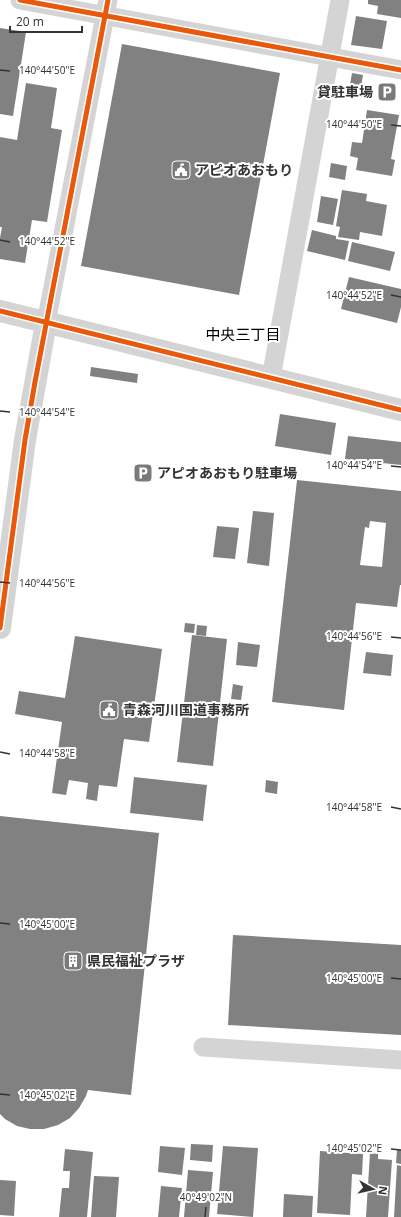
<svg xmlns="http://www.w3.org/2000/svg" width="401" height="1217" viewBox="0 0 401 1217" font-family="'Open Sans','Noto Sans JP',sans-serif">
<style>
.building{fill:#818181;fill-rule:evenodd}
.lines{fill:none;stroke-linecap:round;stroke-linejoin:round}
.minor{stroke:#d4d4d4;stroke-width:19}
.tertiary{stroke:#d4d4d4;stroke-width:22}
.cycleway-casing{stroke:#fff;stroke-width:8}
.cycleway{stroke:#e8590c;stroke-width:5}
.ticks{fill:none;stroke:#333;stroke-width:1.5}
.labels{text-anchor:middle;stroke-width:4;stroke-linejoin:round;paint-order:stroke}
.poi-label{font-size:14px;font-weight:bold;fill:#333;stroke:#fff;text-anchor:start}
.neighbourhood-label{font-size:15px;fill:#000;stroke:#fff}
.ticks-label{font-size:10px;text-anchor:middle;fill:#333;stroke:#fff;stroke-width:4;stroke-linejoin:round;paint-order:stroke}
</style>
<rect width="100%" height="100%" fill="#fff"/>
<path class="building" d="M368,0H401V18L377,14L378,6L368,4Z
M356,16L387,21L382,49L351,45Z
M0,28L26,32L13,116L0,114Z
M122,44L280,73L239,295L81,266Z
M352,73L363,75L359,98L348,96Z
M26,83L57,88L51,128L62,130L47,222L32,220L25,263L0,259V238L2,227H0V137L17,140Z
M367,110L399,115L391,159L395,160L392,176L356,170L358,158L350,156L352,142L362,143Z
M331,163L347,166L345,180L329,177Z
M342,190L367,194L366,201L387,205L382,236L360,232L359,240L338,237L340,227L336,226Z
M321,196L338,199L333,225L317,222Z
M312,230L336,236V239L349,241L345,260L307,251Z
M352,242L395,252L390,271L348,261Z
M349,277L401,289V307L397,323L341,309Z
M91,367L138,374L137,383L90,376Z
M280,414L336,423L331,455L275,446Z
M348,436L401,442V465L345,459Z
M297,480L401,491V585H400L397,607L356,603L344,710L272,702ZM370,521L386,523L382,567L360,565L365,527L369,528Z
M253,511L274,513L269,566L247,563Z
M217,526L239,528L235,559L213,557Z
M185,623L195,624L194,633L184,632Z
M197,625L207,626L206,636L196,635Z
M192,635L227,639L213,766L177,762Z
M75,636L162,649L149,742L124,739L117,787L99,785L97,801L86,799L88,783L69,780L66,795L52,793L62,722L15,714L19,691L65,698Z
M238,642L260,645L257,667L236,665Z
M366,652L393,655L391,676L363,673Z
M233,684L243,686L241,700L231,699Z
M134,777L207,785L203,821L130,813Z
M266,780L278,782L277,794L265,792Z
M0,816L159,833L131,1095L88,1090L86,1096L79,1108L70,1118L58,1125L44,1129H30L17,1126L5,1119L0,1114Z
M233,935L401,945V1035L228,1025Z
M191,1144L213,1145L212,1162L190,1160Z
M160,1146L185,1148L182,1175L158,1172Z
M223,1146L258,1148L253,1217L217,1214Z
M65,1149L93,1152L87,1217H59L62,1188H69L70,1171H63Z
M397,1150H401V1164L396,1163Z
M320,1151L363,1154L362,1175L352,1174L350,1215L317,1213Z
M370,1153L378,1154V1159L392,1160L388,1217H366Z
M397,1165L401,1166V1217H394Z
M188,1170L213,1172L209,1217H184Z
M94,1176L119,1177L116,1217H91Z
M0,1180L16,1181L14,1216L0,1215Z
M161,1186L182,1188L179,1217H158Z
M284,1194L313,1196L312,1217H283Z"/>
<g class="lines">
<path class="minor" d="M20,0L401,70
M46,323L108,0
M271,378L340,0
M203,1047L401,1060"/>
<path class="tertiary" d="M0,311L401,410
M0,628L25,440L46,323"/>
<g class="cycleway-casing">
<path id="cycleway" d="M20,0L401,70
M0,311L401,410
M0,628L25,440L35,382L108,0"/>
</g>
<use href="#cycleway" class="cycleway"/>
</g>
<path class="ticks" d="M0,70L10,71M391,125L401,126M0,240L10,242M391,295L401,297M0,411L10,412M391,466L401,467M0,582L10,583M391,637L401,638M0,752L10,754M391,807L401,809M0,923L10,924M391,978L401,979M0,1094L10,1095M391,1149L401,1150M205,1217L206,1207"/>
<defs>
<g id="parking-square" transform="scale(1)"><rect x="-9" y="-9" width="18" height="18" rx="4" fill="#7a7a7a" stroke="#fff"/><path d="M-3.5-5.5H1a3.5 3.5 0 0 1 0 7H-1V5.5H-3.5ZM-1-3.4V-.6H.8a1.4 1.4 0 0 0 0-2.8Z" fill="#fff"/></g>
<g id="civic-square" transform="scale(1)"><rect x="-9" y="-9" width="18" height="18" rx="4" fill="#7a7a7a" stroke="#fff"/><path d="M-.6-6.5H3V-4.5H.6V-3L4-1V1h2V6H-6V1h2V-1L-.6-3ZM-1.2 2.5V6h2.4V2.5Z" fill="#fff"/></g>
<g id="building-square" transform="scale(1)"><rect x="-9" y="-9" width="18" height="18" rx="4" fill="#7a7a7a" stroke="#fff"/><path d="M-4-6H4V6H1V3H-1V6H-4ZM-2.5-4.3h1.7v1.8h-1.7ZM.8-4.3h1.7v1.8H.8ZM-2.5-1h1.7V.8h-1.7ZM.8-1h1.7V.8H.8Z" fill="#fff"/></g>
</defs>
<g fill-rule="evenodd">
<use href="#parking-square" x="387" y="92"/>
<use href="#civic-square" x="181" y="170"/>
<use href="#parking-square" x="143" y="473"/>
<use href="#civic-square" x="109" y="710"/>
<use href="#building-square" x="73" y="961"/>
</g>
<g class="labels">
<g class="poi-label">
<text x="373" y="97" text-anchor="end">貸駐車場</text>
<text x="195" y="175">アピオあおもり</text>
<text x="157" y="478">アピオあおもり駐車場</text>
<text x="123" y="715">青森河川国道事務所</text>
<text x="87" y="966">県民福祉プラザ</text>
</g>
<g class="neighbourhood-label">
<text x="243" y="340">中央三丁目</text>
</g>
</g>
<g class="ticks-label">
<text x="47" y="74">140°44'50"E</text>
<text x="354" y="128">140°44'50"E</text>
<text x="47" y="245">140°44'52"E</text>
<text x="354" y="299">140°44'52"E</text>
<text x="47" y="416">140°44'54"E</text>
<text x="354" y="469">140°44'54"E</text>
<text x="47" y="587">140°44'56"E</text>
<text x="354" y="640">140°44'56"E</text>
<text x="47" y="757">140°44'58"E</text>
<text x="354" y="811">140°44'58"E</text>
<text x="47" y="928">140°45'00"E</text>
<text x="354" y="982">140°45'00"E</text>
<text x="47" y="1099">140°45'02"E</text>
<text x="354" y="1152">140°45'02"E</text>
<text x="206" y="1201">40°49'02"N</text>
</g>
<g transform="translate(373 1189) rotate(98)" stroke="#ffffff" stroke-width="3" paint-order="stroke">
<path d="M0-3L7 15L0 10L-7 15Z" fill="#333333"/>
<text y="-6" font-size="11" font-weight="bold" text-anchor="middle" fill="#333333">N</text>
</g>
<path d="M10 26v6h72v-6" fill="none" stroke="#333333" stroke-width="2"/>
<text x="16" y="26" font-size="12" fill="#333333" stroke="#ffffff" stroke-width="3" paint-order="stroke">20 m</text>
</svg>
